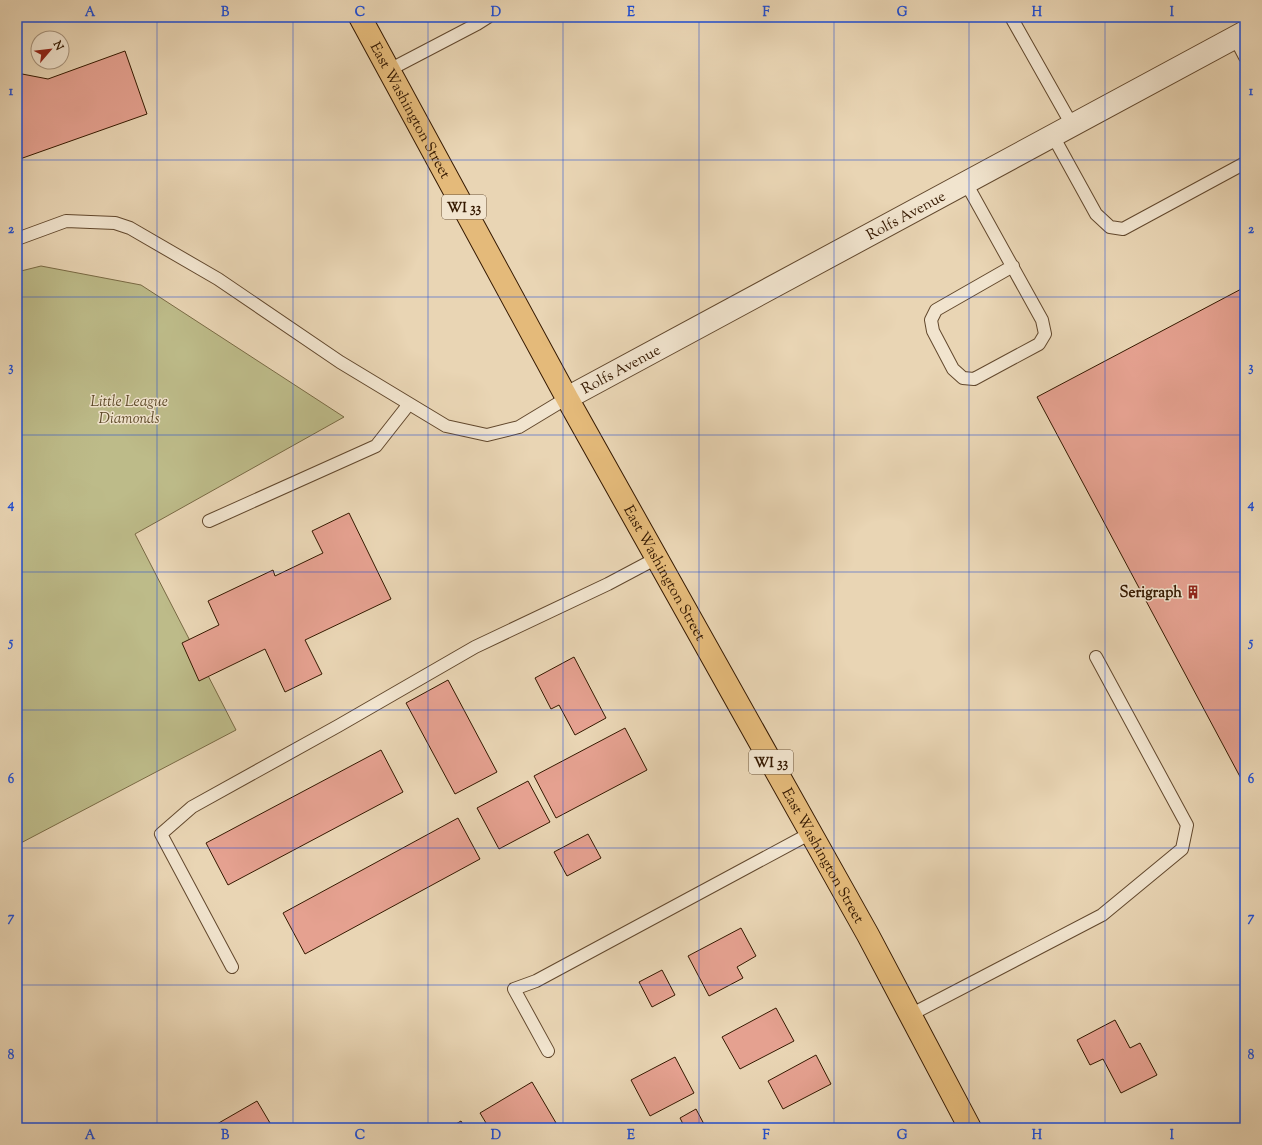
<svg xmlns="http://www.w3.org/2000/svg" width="1262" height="1145" viewBox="0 0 1262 1145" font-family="'Sorts Mill Goudy',serif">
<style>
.green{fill:#bdbb89;stroke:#796a44}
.building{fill:#e5a190;stroke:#351900}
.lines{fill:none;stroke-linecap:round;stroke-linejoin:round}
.service-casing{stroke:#62482d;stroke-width:14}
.tertiary-casing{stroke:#62482d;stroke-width:24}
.primary-casing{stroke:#351900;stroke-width:24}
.service{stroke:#f1e4ce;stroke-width:12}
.tertiary{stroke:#f1e4ce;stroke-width:22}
.primary{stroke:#e4ba7a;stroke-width:22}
.grid{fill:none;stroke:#1d4ed8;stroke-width:1;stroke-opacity:0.55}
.labels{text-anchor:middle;stroke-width:3;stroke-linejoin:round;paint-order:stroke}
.shield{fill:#f1e4ce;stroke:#6d563e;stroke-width:1}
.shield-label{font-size:14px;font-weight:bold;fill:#351900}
.street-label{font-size:15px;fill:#351900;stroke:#f1e4ce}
.park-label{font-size:15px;font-style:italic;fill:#5e4a29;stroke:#f1e4ce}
.poi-label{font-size:15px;font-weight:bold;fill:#351900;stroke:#f1e4ce;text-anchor:end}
.neatline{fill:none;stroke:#1d4ed8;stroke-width:1.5}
.grid-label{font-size:13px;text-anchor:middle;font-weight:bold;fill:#1d4ed8}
</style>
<rect width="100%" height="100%" fill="#e9d5b4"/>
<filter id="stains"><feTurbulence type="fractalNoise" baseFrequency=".005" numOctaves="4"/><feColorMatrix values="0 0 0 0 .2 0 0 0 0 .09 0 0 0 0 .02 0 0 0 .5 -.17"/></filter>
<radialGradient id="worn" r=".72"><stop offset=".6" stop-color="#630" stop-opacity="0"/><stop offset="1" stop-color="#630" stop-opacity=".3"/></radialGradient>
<path class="green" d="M41,266L141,285L344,417L135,534L236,730L17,845V272Z"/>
<path class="building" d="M125,51L147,114L17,160V73L48,79Z
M1245,287V786L1037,397Z
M349,513L391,599L305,640L322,674L285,692L265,649L199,681L182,643L219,625L208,601L273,570L275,576L323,553L312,531Z
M574,657L606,718L575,735L559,705L551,709L535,678Z
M448,680L497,772L455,794L406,703Z
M625,728L647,770L556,818L534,776Z
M381,750L403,792L228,885L206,843Z
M528,781L550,822L499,849L477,808Z
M458,818L480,859L305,954L283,913Z
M588,834L601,858L567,876L554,852Z
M741,928L756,956L737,967L743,978L709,996L688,956Z
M662,970L675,995L652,1007L639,982Z
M776,1008L794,1041L740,1069L722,1037Z
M1115,1020L1130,1048L1140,1043L1157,1075L1121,1093L1103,1059L1090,1065L1077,1040Z
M816,1055L831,1084L783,1109L768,1081Z
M675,1057L694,1093L650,1116L631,1080Z
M532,1082L559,1128H489L480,1113Z
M257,1101L273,1128H210Z
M696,1109L705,1126L702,1128H685L680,1118Z
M461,1121L465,1128H449Z"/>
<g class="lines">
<g class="service-casing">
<path id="service" d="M1011,17L1072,125
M1235,38L1245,57
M389,70L477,24L488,17
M1053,136L1096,214L1110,227L1123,229L1245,163
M966,183L1042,320L1045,334L1039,344L974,379L963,378L953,369L933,331L931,320L936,310L1013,266
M17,239L66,221L115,223L130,228L218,279L340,362L446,426L487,435L519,427L567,398
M209,521L376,446L409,404
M232,967L161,834L192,807L338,726L475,647L608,584L657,558
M910,1015L1102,915L1182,849L1187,825L1096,657
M548,1051L514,989L536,981L811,833"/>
</g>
<g class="tertiary-casing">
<g id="tertiary">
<path id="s1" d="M567,398L1245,32"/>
</g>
</g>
<g class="primary-casing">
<g id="primary">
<path id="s2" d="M360,17L567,398L868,935L970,1128"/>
</g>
</g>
<use href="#service" class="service"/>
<use href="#tertiary" class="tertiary"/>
<use href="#primary" class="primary"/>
</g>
<path class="grid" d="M157,17V1128M293,17V1128M428,17V1128M563,17V1128M699,17V1128M834,17V1128M969,17V1128M1105,17V1128M17,160H1245M17,297H1245M17,435H1245M17,572H1245M17,710H1245M17,848H1245M17,985H1245"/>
<defs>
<g id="building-bare" transform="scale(1.08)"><path d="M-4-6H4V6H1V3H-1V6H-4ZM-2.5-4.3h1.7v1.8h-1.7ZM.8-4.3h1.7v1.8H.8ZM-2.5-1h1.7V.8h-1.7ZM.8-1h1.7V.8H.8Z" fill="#8f2418" stroke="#f1e4ce" stroke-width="2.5" paint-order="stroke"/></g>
</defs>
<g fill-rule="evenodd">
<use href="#building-bare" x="1193" y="592"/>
</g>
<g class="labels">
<g class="shield">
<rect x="442" y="195" width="44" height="24" rx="3"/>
<rect x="749" y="750" width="44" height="24" rx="3"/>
</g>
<g class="shield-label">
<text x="464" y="212">WI 33</text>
<text x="771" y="767">WI 33</text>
</g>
<g class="street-label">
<text dy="5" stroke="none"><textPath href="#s2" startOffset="106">East Washington Street</textPath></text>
<text dy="5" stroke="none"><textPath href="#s1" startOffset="385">Rolfs Avenue</textPath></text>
<text dy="5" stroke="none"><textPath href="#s1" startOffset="61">Rolfs Avenue</textPath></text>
<text dy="5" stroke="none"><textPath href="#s2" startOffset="634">East Washington Street</textPath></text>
<text dy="5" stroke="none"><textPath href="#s2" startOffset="958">East Washington Street</textPath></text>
</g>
<g class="park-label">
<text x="129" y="406">Little League<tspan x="129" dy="17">Diamonds</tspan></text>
</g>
<g class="poi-label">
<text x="1182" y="597">Serigraph</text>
</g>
</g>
<rect width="1262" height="1145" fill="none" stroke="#e9d5b4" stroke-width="44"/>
<g transform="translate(50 50) rotate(62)"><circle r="19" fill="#f1e4ce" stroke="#a6937c"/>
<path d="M0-3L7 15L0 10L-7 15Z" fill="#8f2418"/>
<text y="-6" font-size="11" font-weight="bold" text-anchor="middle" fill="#351900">N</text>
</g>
<rect x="22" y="22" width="1218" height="1101" class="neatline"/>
<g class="grid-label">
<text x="90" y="16">A</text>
<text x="225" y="16">B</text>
<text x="360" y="16">C</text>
<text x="496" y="16">D</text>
<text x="631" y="16">E</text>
<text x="766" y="16">F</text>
<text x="902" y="16">G</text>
<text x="1037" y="16">H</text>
<text x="1172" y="16">I</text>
<text x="11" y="95">1</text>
<text x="1251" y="95">1</text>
<text x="11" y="233">2</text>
<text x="1251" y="233">2</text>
<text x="11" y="371">3</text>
<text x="1251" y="371">3</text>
<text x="11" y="508">4</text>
<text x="1251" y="508">4</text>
<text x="11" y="646">5</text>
<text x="1251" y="646">5</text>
<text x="11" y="783">6</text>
<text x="1251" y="783">6</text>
<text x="11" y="921">7</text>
<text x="1251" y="921">7</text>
<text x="11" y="1059">8</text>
<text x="1251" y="1059">8</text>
<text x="90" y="1139">A</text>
<text x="225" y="1139">B</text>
<text x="360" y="1139">C</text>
<text x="496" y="1139">D</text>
<text x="631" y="1139">E</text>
<text x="766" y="1139">F</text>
<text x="902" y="1139">G</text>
<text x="1037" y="1139">H</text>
<text x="1172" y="1139">I</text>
</g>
<rect width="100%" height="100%" filter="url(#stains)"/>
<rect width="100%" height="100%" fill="url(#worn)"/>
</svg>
